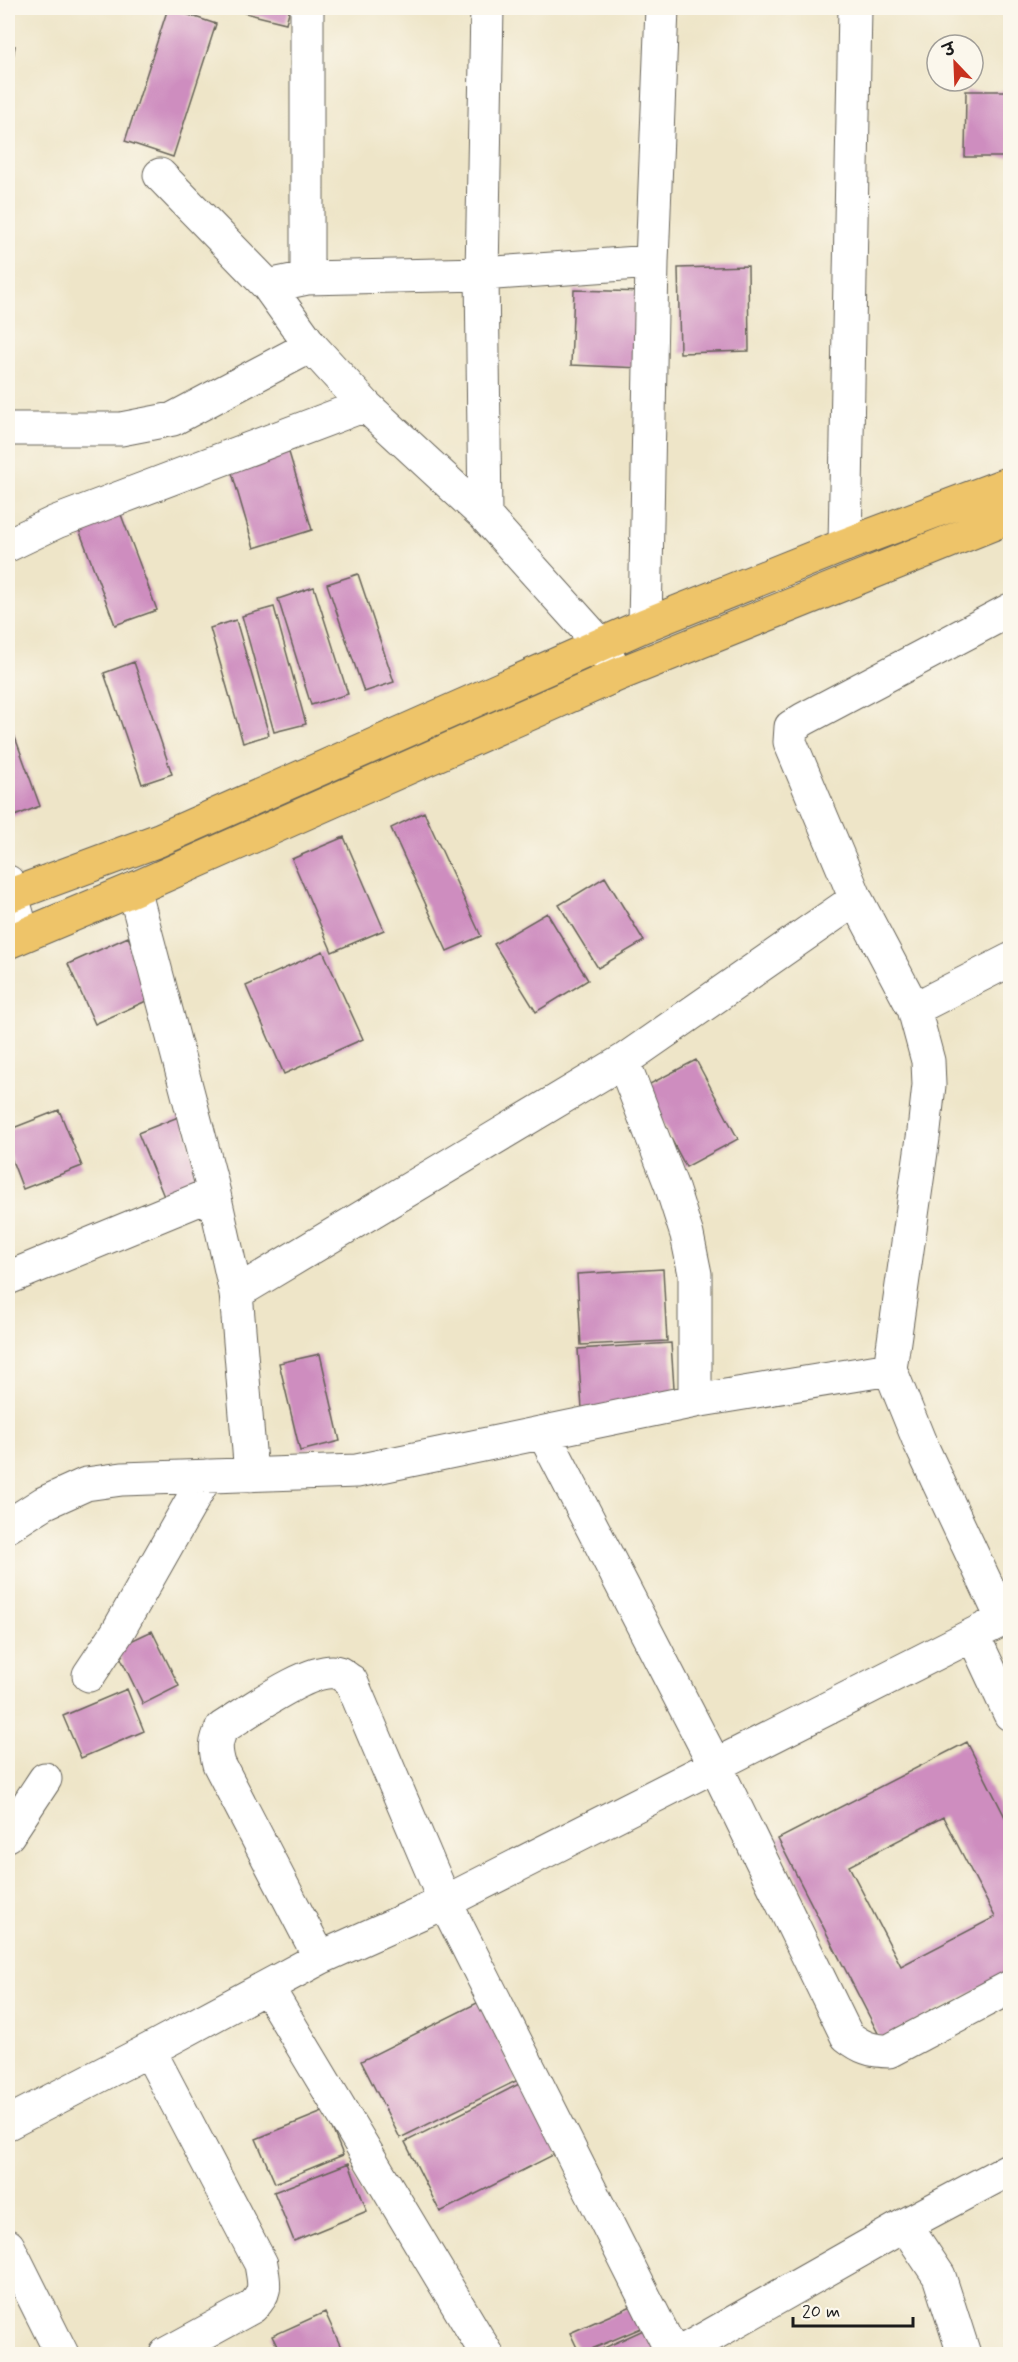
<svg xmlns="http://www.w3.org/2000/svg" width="1018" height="2362" viewBox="0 0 1018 2362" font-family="Mynerve,'Playpen Sans Deva',sans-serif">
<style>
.building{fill:#ce8dbf;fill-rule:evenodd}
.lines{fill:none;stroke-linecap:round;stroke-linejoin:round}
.minor-casing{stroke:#666258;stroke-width:35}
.primary-casing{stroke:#666258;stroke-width:35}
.minor{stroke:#fff;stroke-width:33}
.primary{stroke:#eec469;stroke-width:33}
</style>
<rect width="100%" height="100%" fill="#fbf7ec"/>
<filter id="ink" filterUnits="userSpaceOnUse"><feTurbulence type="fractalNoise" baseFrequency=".0167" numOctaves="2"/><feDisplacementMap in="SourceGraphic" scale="12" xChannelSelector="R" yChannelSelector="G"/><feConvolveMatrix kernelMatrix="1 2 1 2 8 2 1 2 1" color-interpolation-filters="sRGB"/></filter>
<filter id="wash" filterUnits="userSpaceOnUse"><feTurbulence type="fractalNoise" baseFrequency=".008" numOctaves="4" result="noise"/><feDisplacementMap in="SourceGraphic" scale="24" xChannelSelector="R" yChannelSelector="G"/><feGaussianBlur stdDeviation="1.35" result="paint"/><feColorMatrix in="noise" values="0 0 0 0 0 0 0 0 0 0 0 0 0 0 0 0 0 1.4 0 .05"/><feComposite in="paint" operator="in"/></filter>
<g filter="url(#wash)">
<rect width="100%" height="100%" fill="#eee5c8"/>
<g id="blocks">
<path class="building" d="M168,8L216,24L173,157L125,141Z
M225,8H290L286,23Z
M8,45L15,46L9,81H8Z
M966,91H1010V157H965Z
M748,266L749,351L680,353L678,268Z
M574,290L644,292L642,368L571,365Z
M288,449L312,530L254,548L230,466Z
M117,504L157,610L115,625L75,519Z
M358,574L394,682L364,692L327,584Z
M314,587L348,694L311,705L278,599Z
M274,607L306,724L274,732L242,616Z
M236,620L269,735L243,743L210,628Z
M134,662L172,774L142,784L104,673Z
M8,718L40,806L12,817L8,805Z
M424,812L481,936L447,951L391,828Z
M344,837L384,930L332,952L292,859Z
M605,877L644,941L598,968L559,905Z
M547,913L588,980L536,1012L494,944Z
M128,937L155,997L95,1024L68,964Z
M323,951L363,1039L284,1074L246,986Z
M696,1060L738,1139L686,1167L644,1087Z
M59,1110L82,1166L23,1189L8,1150V1130Z
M183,1115L199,1185L167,1204L138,1133Z
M663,1269L667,1341L581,1345L577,1274Z
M671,1343L675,1403L582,1409L578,1349Z
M320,1354L340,1441L300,1451L279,1363Z
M152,1631L179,1686L143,1704L116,1648Z
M127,1689L144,1731L81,1758L63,1716Z
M967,1742L1010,1827V1972L881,2039L778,1839ZM943,1817L995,1917L901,1966L849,1866Z
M479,2002L518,2080L400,2138L361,2061Z
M523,2082L559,2152L440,2212L405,2142Z
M325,2111L343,2155L275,2183L256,2139Z
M349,2163L367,2211L294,2241L274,2192Z
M636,2304L646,2326L580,2354L570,2333Z
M325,2312L344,2354H281L272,2336Z
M652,2326L661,2354H591Z"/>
</g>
</g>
<g filter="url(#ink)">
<use href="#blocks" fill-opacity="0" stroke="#666258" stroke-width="1.5"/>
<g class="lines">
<g class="minor-casing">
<path id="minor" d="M307,8V278
M160,175L268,286L311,346L365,405L485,516L602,646L614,670
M268,286L307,278L482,274L652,262
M8,429H121L173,419L311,346
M485,516L482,274L487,8
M8,545L56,522L365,405
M845,545L855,8
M645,625L652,262L662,8
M8,882L23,935
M134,889L212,1185L236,1293L251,1475
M914,1009L1010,960
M623,1061L671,1185L687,1235L695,1274V1401
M8,1278L214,1193
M236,1293L623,1061L856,899
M544,1434L716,1767L847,2036C861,2047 871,2051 889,2051L1010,1987
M8,1526L44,1503L86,1484L122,1479L357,1471L695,1401L890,1369
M1003,1620L920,1443L890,1369L924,1131L929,1085L928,1061L914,1009L856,899L790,742L791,727L804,719L1010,610
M973,1635L1010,1714
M89,1675L117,1633L206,1476
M8,1835L45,1779
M320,1958L219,1764C215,1749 215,1742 222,1728C245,1714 313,1664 339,1673C343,1675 347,1679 351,1681L445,1902L673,2354
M267,1987L487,2354
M149,2050L261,2264C264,2283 268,2292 252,2307L166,2354
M8,2123L149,2050L320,1958L445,1902L1010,1616
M905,2225L939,2276L964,2354
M8,2246L62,2354
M678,2354L905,2225L1010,2169"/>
</g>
<g class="primary-casing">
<path id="primary" d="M8,896L159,840L645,625L845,545L1010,483
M8,942L134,889L617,675L1010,517"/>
</g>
<use href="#minor" class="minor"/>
<use href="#primary" class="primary"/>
</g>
</g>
<rect width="1018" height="2362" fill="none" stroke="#fbf7ec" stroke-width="30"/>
<g transform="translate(955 63) rotate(337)"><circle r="28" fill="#fbf7ec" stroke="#a29f99" stroke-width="1.5"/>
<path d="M0-4.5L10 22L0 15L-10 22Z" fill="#c8321e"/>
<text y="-9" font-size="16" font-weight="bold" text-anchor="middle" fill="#1c1c1c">उ</text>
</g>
<path d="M793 2317v9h120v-9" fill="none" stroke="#1c1c1c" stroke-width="3"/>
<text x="802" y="2317" font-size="18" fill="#1c1c1c" stroke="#fbf7ec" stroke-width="4.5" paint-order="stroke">20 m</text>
</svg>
